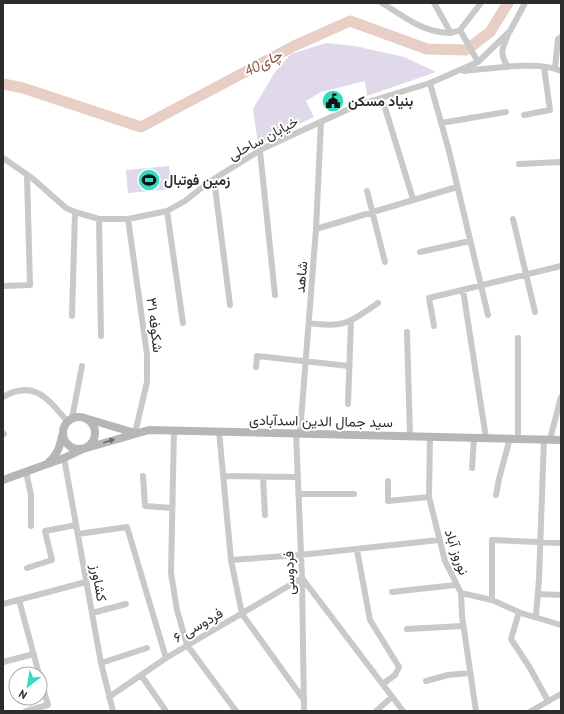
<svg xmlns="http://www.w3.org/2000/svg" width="564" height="714" viewBox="0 0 564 714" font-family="'PT Sans',Vazirmatn,sans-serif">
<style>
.green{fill:#dfd9e9}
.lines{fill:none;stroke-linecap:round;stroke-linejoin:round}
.river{stroke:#e8cfc6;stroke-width:11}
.minor{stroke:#c9c9c9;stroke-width:6}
.secondary{stroke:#b6b6b6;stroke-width:8}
.oneway{fill:#6a6a6a}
.labels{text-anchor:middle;stroke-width:4;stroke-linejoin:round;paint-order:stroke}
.poi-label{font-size:14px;font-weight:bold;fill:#2c2c2c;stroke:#fff;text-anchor:start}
.street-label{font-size:14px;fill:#2c2c2c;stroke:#fff}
.water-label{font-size:15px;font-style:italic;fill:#89533e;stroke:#fff}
</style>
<rect width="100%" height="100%" fill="#fff"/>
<path class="green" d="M326,43L355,46L404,57L436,72L367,96L365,81L321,92L306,101L314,117L258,143L253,109L275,72L291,54Z
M169,166L172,189L128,193L126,170Z"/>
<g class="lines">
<path class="river" d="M3,84L23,88L141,127L294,46L350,21L427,49L466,50L490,32L508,3"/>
<path class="minor" d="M382,3C405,17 423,33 451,33
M434,3L451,33L460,30L481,3
M460,30L478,62
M508,67C499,53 502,49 508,35
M555,68L558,39L561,37
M464,71C488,69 540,60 561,71
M430,83L449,151L488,315
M382,98L413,199
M524,115L550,110L544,67
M441,123L506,112
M260,151L275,295
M3,158L32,178L66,208L75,212L99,219H128L167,211L185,201L209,182L262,149L355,106L430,83L478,62L510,31L525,3
M519,164L561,162
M214,179L230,305
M367,191L385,262
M167,211L183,323
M99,219L101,336
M128,219L147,354V382L135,433
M513,219L535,312
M316,229L457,187
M420,252L470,241
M3,286L30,285L27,175
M463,290L486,438
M72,316L75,212
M309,323C344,328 349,323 378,303
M434,326L429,298L561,266
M407,332L410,436
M518,338V439
M256,367L257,356L349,366
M3,397C34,379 48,399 67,421
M348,404L351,322
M72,418L82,366
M174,430L171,573L177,610L187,645L236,711
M219,431L231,560L242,614L304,700
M3,433L4,434
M296,433L302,578L304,711
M300,433L316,229L321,122
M430,436L429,497L445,561L461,593L492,600L521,613L561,625
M550,439L561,397
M64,458L101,663L113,711
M472,468L474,438
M26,472L31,495V526
M143,476L145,506L172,508
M223,476L297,477
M263,477L265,515
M388,481V501L429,497
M298,494H354
M496,495L499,479L510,438
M78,534L127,527L166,658
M357,550L370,620L399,667L395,675L383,684
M231,560L300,555L439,540
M27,568L52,560L45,531L76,525
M392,592L455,585
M461,593L462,616L476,711
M538,594L561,595
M19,600L39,674
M492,600V540L561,543
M3,604L86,582
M519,612L511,639L530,668L548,701
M92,613L126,604
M536,616L539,579L544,439
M407,629L463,626
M3,662L34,654
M101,663L147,648
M141,675L166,711
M426,681L448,675L470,673
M109,697L166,658L302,578L403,711
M26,711L48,705L40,677
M376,711L392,697
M531,711L561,694"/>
<path class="secondary" d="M63 433a16 16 0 1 1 32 0a16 16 0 1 1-32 0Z
M88,419L135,433
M48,463C57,455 60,447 62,436
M3,480L64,458L83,449L149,430L561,440"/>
</g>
<defs><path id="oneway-solid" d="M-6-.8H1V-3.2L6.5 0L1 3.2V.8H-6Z"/></defs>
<use class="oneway" href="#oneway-solid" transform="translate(109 441) rotate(-17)"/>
<defs>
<g id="civic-disc" transform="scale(1.15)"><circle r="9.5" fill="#34dcbd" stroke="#fff"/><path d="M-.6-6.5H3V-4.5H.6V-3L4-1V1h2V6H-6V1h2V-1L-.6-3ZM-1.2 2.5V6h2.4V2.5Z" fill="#111"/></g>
<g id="stadium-disc" transform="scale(1.15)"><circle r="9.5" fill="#34dcbd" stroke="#fff"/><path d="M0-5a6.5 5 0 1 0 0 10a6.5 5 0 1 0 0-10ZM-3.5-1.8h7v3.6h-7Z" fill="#111"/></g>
</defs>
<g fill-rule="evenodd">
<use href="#civic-disc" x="333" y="101"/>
<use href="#stadium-disc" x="149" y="180"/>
</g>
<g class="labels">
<g class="poi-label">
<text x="348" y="106">بنیاد مسکن</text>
<text x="164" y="185">زمین فوتبال</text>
</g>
<g class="street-label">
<text transform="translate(263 138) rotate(-28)" y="5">خیابان ساحلی</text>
<text transform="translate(301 277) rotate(-85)" y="5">شاهد</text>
<text transform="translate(155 325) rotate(83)" y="5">شکوفه ۳۱</text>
<text transform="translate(321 421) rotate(1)" y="5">سید جمال الدین اسدآبادی</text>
<text transform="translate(457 552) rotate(71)" y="5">نوروز آباد</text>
<text transform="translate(289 573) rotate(-92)" y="5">فردوسی</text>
<text transform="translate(99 583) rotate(80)" y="5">کشاورز</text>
<text transform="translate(198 625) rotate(-30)" y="5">فردوسی ۶</text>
</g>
<g class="water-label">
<text transform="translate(263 63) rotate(-28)" y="5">40چای</text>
</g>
</g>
<rect width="564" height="714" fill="none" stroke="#2c2c2c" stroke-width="8"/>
<g transform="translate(28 686) rotate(211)"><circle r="19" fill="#ffffff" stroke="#ababab"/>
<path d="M0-3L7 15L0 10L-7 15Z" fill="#34dcbd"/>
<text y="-6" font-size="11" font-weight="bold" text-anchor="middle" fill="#2c2c2c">N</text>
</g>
</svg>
